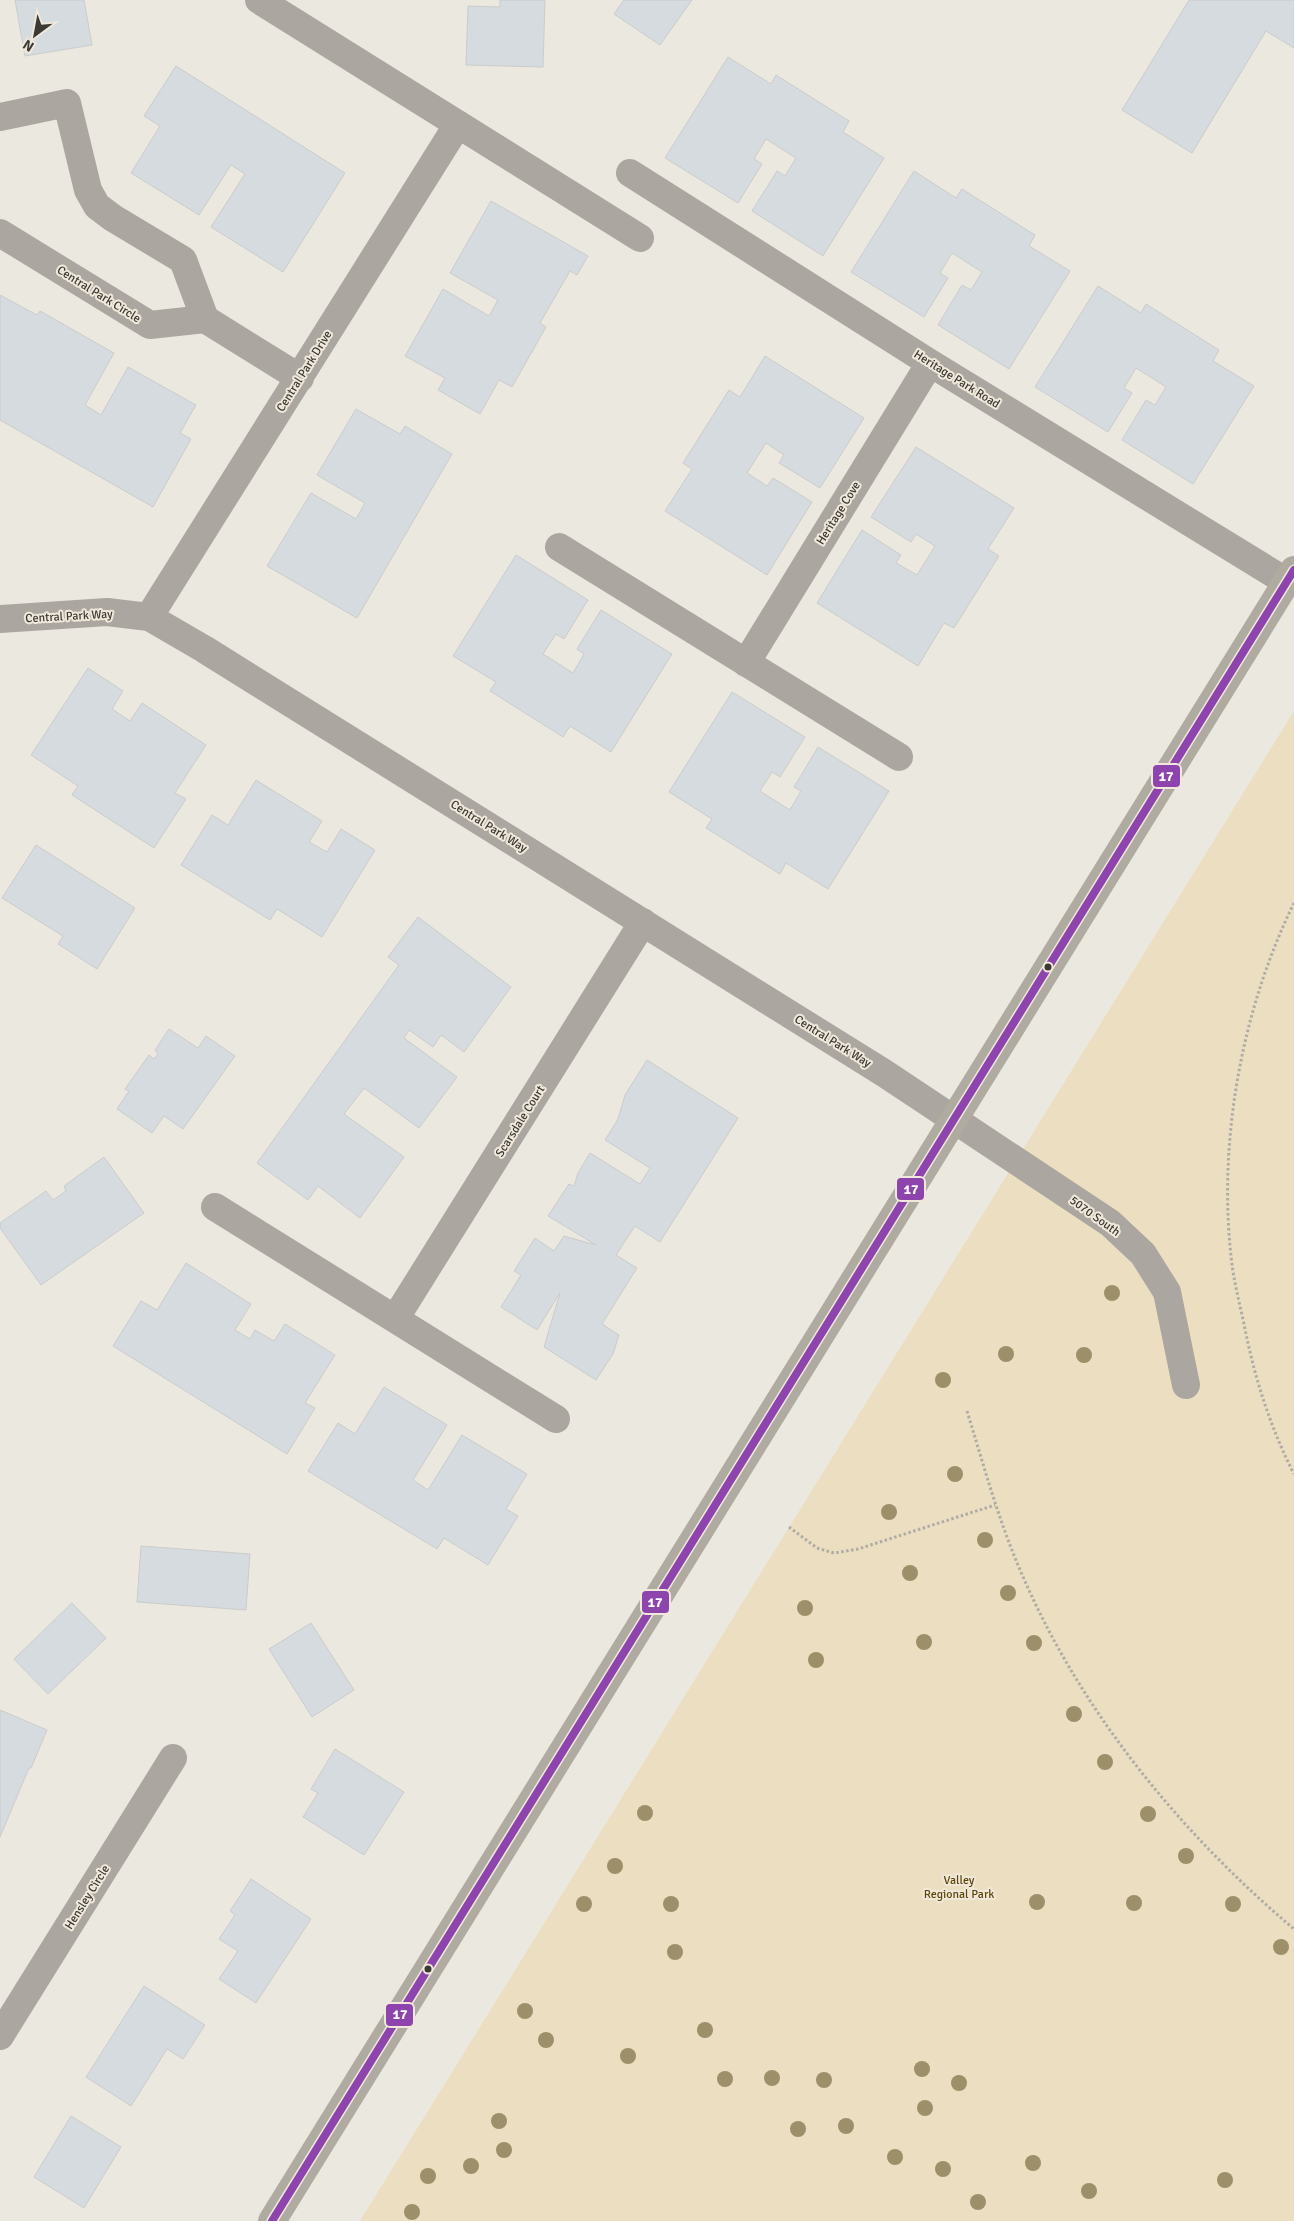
<svg xmlns="http://www.w3.org/2000/svg" width="1294" height="2221" viewBox="0 0 1294 2221" font-family="Signika,sans-serif">
<style>
.green{fill:#ebdec1}
.building{fill:#d5dbde;stroke:#cbcccb}
.lines{fill:none;stroke-linecap:round;stroke-linejoin:round}
.path{stroke:#afaca6;stroke-width:3;stroke-dasharray:2.5 2.5;stroke-linecap:butt}
.minor{stroke:#aba7a0;stroke-width:28}
.major{stroke:#afaba1;stroke-width:28}
.bus-1-casing{stroke:#f0e9db;stroke-width:11}
.bus-1{stroke:#8e44ad;stroke-width:8}
.tree{fill:#9d8f69}
.bus-dot{fill:#3b3933;stroke:#f0e9db;stroke-width:2}
.labels{text-anchor:middle;stroke-width:4;stroke-linejoin:round;paint-order:stroke}
.street-label{font-size:12px;fill:#3b3933;stroke:#f0e9db}
.park-label{font-size:12px;fill:#5d4607;stroke:#f0e9db}
.line-badge{stroke:#f0e9db;stroke-width:2}
.badge-label{font-size:14px;text-anchor:middle;font-weight:bold;fill:#fff}
</style>
<rect width="100%" height="100%" fill="#ebe8e0"/>
<path class="green" d="M1294,711V2221H360Z"/>
<path class="building" d="M15,0H84L92,45L25,56Z
M500,0H545L543,67L466,65L468,6L500,7Z
M624,0H692L660,45L614,14Z
M1189,0H1294V48L1266,31L1192,153L1122,110Z
M728,57L771,84L776,75L849,121L843,132L884,158L823,256L752,211L777,171L785,176L796,158L766,139L754,159L762,164L738,203L665,158Z
M176,66L345,173L283,272L211,227L245,174L231,165L199,215L131,173L160,126L144,116Z
M914,171L956,198L962,189L1035,235L1029,246L1070,271L1009,369L938,325L962,285L971,290L982,272L952,253L940,273L948,278L924,317L851,272Z
M491,201L588,256L577,275L570,271L540,323L546,327L512,387L499,380L480,414L438,390L445,378L405,356L443,289L489,316L498,300L450,273Z
M1098,286L1141,313L1146,304L1219,350L1213,361L1254,386L1193,484L1122,440L1146,400L1155,405L1166,387L1136,368L1124,388L1132,393L1108,432L1035,387Z
M0,295L37,315L40,311L114,353L85,405L101,415L128,367L196,405L180,433L191,439L153,507L0,420Z
M765,356L864,418L820,488L779,463L784,455L766,443L747,473L767,486L773,478L812,502L767,575L665,511L692,469L683,463L729,390L740,397Z
M356,409L400,434L405,426L452,454L357,618L267,566L311,493L356,519L365,503L317,475Z
M916,447L1014,508L988,549L999,556L954,628L944,623L918,666L817,603L862,530L901,555L896,563L917,575L935,546L916,534L911,542L871,517Z
M516,555L588,600L564,639L556,634L543,654L573,673L584,654L577,649L601,610L672,654L611,752L570,726L563,737L490,691L496,682L453,656Z
M88,668L123,691L112,709L130,721L142,703L206,745L175,793L186,799L154,848L72,795L78,786L31,755Z
M732,692L805,737L780,777L772,772L760,791L790,810L801,791L794,787L818,747L889,791L828,889L786,863L780,874L706,828L712,819L669,792Z
M256,780L322,821L309,842L327,852L341,829L375,850L322,937L277,909L270,920L181,865L212,815L228,825Z
M36,845L135,908L97,969L58,944L63,936L2,898Z
M418,917L511,987L464,1052L441,1035L433,1047L409,1030L404,1038L457,1077L419,1128L364,1088L344,1114L404,1157L360,1218L318,1186L308,1200L257,1163L399,965L388,957Z
M169,1029L198,1048L206,1036L235,1056L183,1129L164,1116L152,1133L117,1109L129,1091L125,1089L149,1055L154,1059L158,1054L155,1050Z
M647,1060L738,1118L660,1242L635,1226L616,1255L637,1268L602,1324L619,1335L613,1354L596,1380L544,1347L560,1293L537,1330L501,1307L521,1275L514,1271L535,1238L554,1251L564,1236L596,1245L548,1216L569,1184L574,1186L578,1173L590,1153L640,1184L650,1168L605,1140L618,1119L625,1095Z
M104,1157L144,1213L41,1285L0,1228V1223L46,1191L53,1200L66,1191L64,1186Z
M186,1263L251,1304L235,1330L250,1339L255,1330L274,1341L285,1324L335,1355L305,1403L315,1408L287,1454L113,1346L141,1301L157,1310Z
M384,1387L447,1425L413,1480L428,1490L462,1435L527,1474L506,1509L518,1516L488,1565L444,1538L437,1549L308,1471L338,1423L355,1434Z
M141,1546L250,1554L246,1610L137,1602Z
M72,1603L106,1638L48,1694L14,1659Z
M311,1623L354,1690L312,1717L269,1649Z
M0,1710L47,1730L31,1768H29L0,1837Z
M335,1749L404,1792L364,1855L303,1817L318,1793L311,1789Z
M251,1879L311,1919L256,2003L219,1979L238,1951L219,1939L235,1915L230,1911Z
M144,1986L205,2025L183,2059L167,2049L131,2106L86,2077Z
M71,2116L121,2147L84,2208L34,2177Z"/>
<g class="lines">
<path class="path" d="M1294,903C1240,1013 1216,1150 1233,1272C1236,1289 1240,1306 1244,1324C1254,1376 1270,1427 1294,1474
M967,1411C983,1463 997,1515 1018,1565C1077,1707 1178,1831 1294,1929
M789,1527L817,1548L834,1553L858,1549L995,1505"/>
<path class="minor" d="M259,0L640,238
M0,117L67,103L88,190L97,206L113,218L183,260L205,319L300,378
M630,173L930,363L1287,582
M0,233L150,325L205,319
M559,547L899,757
M149,617L458,124
M0,619L107,612L149,617L204,649L884,1073L1110,1223L1143,1254L1167,1292L1186,1385
M746,663L930,363
M215,1207L556,1419
M395,1319L643,922
M0,2036L173,1758"/>
<path class="major" d="M272,2221L1294,570"/>
<g class="bus-1-casing">
<path id="bus-1" d="M272,2221L1294,570"/>
</g>
<use href="#bus-1" class="bus-1"/>
</g>
<g class="tree">
<circle cx="1112" cy="1293" r="8"/>
<circle cx="1006" cy="1354" r="8"/>
<circle cx="1084" cy="1355" r="8"/>
<circle cx="943" cy="1380" r="8"/>
<circle cx="955" cy="1474" r="8"/>
<circle cx="889" cy="1512" r="8"/>
<circle cx="985" cy="1540" r="8"/>
<circle cx="910" cy="1573" r="8"/>
<circle cx="1008" cy="1593" r="8"/>
<circle cx="805" cy="1608" r="8"/>
<circle cx="924" cy="1642" r="8"/>
<circle cx="1034" cy="1643" r="8"/>
<circle cx="816" cy="1660" r="8"/>
<circle cx="1074" cy="1714" r="8"/>
<circle cx="1105" cy="1762" r="8"/>
<circle cx="645" cy="1813" r="8"/>
<circle cx="1148" cy="1814" r="8"/>
<circle cx="1186" cy="1856" r="8"/>
<circle cx="615" cy="1866" r="8"/>
<circle cx="1037" cy="1902" r="8"/>
<circle cx="1134" cy="1903" r="8"/>
<circle cx="584" cy="1904" r="8"/>
<circle cx="671" cy="1904" r="8"/>
<circle cx="1233" cy="1904" r="8"/>
<circle cx="1281" cy="1947" r="8"/>
<circle cx="675" cy="1952" r="8"/>
<circle cx="525" cy="2011" r="8"/>
<circle cx="705" cy="2030" r="8"/>
<circle cx="546" cy="2040" r="8"/>
<circle cx="628" cy="2056" r="8"/>
<circle cx="922" cy="2069" r="8"/>
<circle cx="772" cy="2078" r="8"/>
<circle cx="725" cy="2079" r="8"/>
<circle cx="824" cy="2080" r="8"/>
<circle cx="959" cy="2083" r="8"/>
<circle cx="925" cy="2108" r="8"/>
<circle cx="499" cy="2121" r="8"/>
<circle cx="846" cy="2126" r="8"/>
<circle cx="798" cy="2129" r="8"/>
<circle cx="504" cy="2150" r="8"/>
<circle cx="895" cy="2157" r="8"/>
<circle cx="1033" cy="2163" r="8"/>
<circle cx="471" cy="2166" r="8"/>
<circle cx="943" cy="2169" r="8"/>
<circle cx="428" cy="2176" r="8"/>
<circle cx="1225" cy="2180" r="8"/>
<circle cx="1089" cy="2191" r="8"/>
<circle cx="978" cy="2202" r="8"/>
<circle cx="412" cy="2212" r="8"/>
</g>
<g class="bus-dot">
<circle cx="1048" cy="967" r="4.5"/>
<circle cx="428" cy="1969" r="4.5"/>
</g>
<g class="labels">
<g class="street-label">
<text transform="translate(99 294) rotate(32)" y="4">Central Park Circle</text>
<text transform="translate(304 371) rotate(-58)" y="4">Central Park Drive</text>
<text transform="translate(957 379) rotate(32)" y="4">Heritage Park Road</text>
<text transform="translate(838 513) rotate(-58)" y="4">Heritage Cove</text>
<text transform="translate(69 616) rotate(-3)" y="4">Central Park Way</text>
<text transform="translate(489 826) rotate(32)" y="4">Central Park Way</text>
<text transform="translate(833 1041) rotate(32)" y="4">Central Park Way</text>
<text transform="translate(520 1121) rotate(-58)" y="4">Scarsdale Court</text>
<text transform="translate(1095 1216) rotate(36)" y="4">5070 South</text>
<text transform="translate(87 1897) rotate(-58)" y="4">Hensley Circle</text>
</g>
<g class="park-label">
<text x="959" y="1884">Valley<tspan x="959" dy="14">Regional Park</tspan></text>
</g>
</g>
<g class="line-badge">
<rect x="1152" y="764" width="29" height="24" rx="5" fill="#8e44ad"/>
<rect x="896" y="1177" width="29" height="24" rx="5" fill="#8e44ad"/>
<rect x="641" y="1590" width="29" height="24" rx="5" fill="#8e44ad"/>
<rect x="385" y="2003" width="29" height="24" rx="5" fill="#8e44ad"/>
</g>
<g class="badge-label">
<text x="1166" y="781">17</text>
<text x="911" y="1194">17</text>
<text x="655" y="1607">17</text>
<text x="400" y="2019">17</text>
</g>
<g transform="translate(35 35) rotate(212)" stroke="#f0e9db" stroke-width="4" paint-order="stroke">
<path d="M0-4L9 19L0 12L-9 19Z" fill="#3b3933"/>
<text y="-8" font-size="14" font-weight="bold" text-anchor="middle" fill="#3b3933">N</text>
</g>
</svg>
